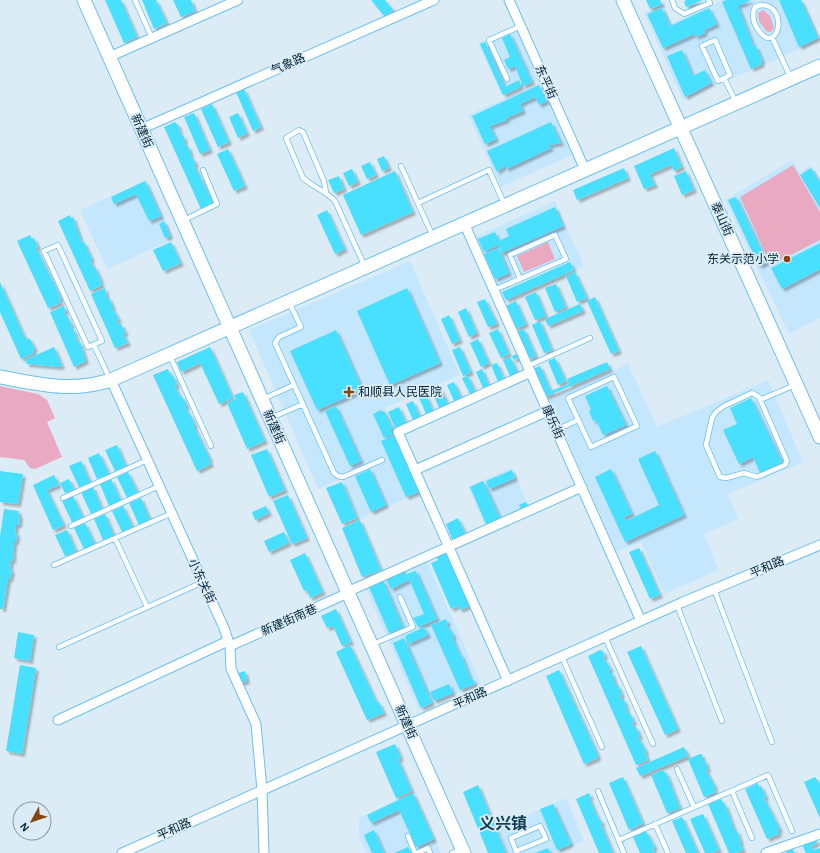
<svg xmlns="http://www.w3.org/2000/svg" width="820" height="853" viewBox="0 0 820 853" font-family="'Alegreya Sans','Noto Sans SC',sans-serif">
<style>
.built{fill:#c4e7fd}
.green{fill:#e9aac1}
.building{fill:#48dffe;filter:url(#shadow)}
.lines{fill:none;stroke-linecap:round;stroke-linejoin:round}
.lane-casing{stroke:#69c0f0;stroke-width:6}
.street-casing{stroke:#69c0f0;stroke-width:11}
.secondary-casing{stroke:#69c0f0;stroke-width:15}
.lane{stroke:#fff;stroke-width:4.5}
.street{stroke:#fff;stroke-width:9}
.secondary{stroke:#fff;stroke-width:13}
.poi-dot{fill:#85450c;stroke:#dcecf6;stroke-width:1.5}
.labels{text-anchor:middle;stroke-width:3.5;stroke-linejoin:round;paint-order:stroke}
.street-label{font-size:12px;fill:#002437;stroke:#dcecf6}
.poi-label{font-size:12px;fill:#002437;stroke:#dcecf6;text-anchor:end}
.district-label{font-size:16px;font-weight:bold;fill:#104058;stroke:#dcecf6}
</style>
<defs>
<filter id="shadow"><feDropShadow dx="3" dy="3" stdDeviation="1" flood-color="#0004"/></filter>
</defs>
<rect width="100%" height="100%" fill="#dcecf6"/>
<path class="built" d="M723,0H803L820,40L683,100L644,13L663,4L672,23Z
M515,27L539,80L502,96L478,43Z
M540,83L572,155L501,187L468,115Z
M792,160L800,172L811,165L820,179V318L789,334L725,200Z
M147,180L174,239L107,269L80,210Z
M555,201L584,266L504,302L475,237Z
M410,261L460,375L385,408L422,492L359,519L342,479L318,489L249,330Z
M628,364L657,427L768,380L803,462L728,494L738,519L704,534L719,570L664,594L641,542L617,552L549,399Z
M512,467L529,507L485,526L468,487Z
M426,559L481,683L419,710L365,587Z
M413,792L441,853H367L359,836V818Z
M566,798L584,841L557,853H508L498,827Z"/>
<path class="green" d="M763,10L770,16L774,28L771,32L766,31L759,21L758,13Z
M793,165L820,212V240L771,265L740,197Z
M548,242L555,259L524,272L517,256Z
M0,386L38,394L47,400L55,418L47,422L62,457L35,469L30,468L24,460L0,457Z"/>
<path class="building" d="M105,0H121L137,37L124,43Z
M142,0H156L167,23L154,29Z
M173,0H191L195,11L181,17Z
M371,0H385L393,10L385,17Z
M646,0H660L662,4L650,9Z
M686,0H703L686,7L684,2Z
M726,0H751L738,6L754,47L756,46L762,60L761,61L762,64L751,69L722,2Z
M779,0H801L818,38L799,47Z
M662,8L670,26L709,8L717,24L704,30L705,33L696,37L694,34L663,48L647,14Z
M510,34L532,82L523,86L515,66L508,69L504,60L510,57L502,38Z
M485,42L505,87L519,80L521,87L503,95L480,44Z
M682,50L693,76L705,70L711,83L685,97L667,56Z
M539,85L547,101L539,105L535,97L520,104L523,111L506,118L507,120L490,126L496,139L485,144L472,116Z
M244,89L261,127L253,131L236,92Z
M212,104L229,142L218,147L201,109Z
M194,113L210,150L200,154L184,117Z
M238,113L247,133L238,138L229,117Z
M175,122L178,125L181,136L183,135L185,141H184L186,147L188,146L191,154H190L192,159L193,158L196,164L194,165L212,200V204L201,209L164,127Z
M551,122L561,143L549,145L551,148L506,169L505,165L497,172L487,151Z
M674,148L682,167L674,171L671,165L650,174L655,185L644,189L634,166Z
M228,149L245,186L234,191L217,154Z
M384,156L389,168L382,171L377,159Z
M370,162L376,175L367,179L361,166Z
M624,168L628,178L577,200L573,190Z
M811,168L820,183V208L800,175Z
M352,169L358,182L349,186L343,173Z
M395,171L413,212L361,235L343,195Z
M686,171L694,190L682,195L674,176Z
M339,176L344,189L334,193L328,180Z
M145,181L161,216L149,221L136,194L114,204L111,197Z
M736,197L767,262L759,266L728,200Z
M555,207L563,226L501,253L498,245L484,252L478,239L495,232L499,241L509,236L506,229Z
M327,210L345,249L335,254L317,215Z
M70,215L71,218L73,217L82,243L84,242L92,259L90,260L94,268L95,267L101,280L100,281L102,285L90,291L58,221Z
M164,221L170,236L165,238L159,224Z
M30,235L32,239L34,238L38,247L36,248L61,298L59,299L61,303L48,308L17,241Z
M171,242L181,263L163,271L153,250Z
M820,243V269L782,289L771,268Z
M498,248L509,273L495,279L484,254Z
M570,262L574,270L506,300L502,292Z
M575,272L587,298L577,302L566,276Z
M0,282L25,338L30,339L35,349L33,350L34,353L21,359L0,312Z
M556,284L566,307L555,312L545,288Z
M105,288L107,298H109L113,307L112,308L119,319L117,320L119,325L121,324L126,333L123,334L128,343L115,348L91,294Z
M407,288L440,363L390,385L357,311Z
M536,292L546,316L535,320L525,297Z
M595,297L619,351L611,354L587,301Z
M485,299L497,324L488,327L477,302Z
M516,301L526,324L516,329L506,306Z
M580,304L583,311L548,326L545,319Z
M64,306L66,311L64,312L72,325L70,326L73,330H74L78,343L80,342L86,361L74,367L50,312Z
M466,308L477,333L469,337L458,312Z
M449,315L460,340L452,344L441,319Z
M540,321L552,350L544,353L532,325Z
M498,329L509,354L501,358L489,333Z
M524,329L536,356L529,359L517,332Z
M336,330L363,390L317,410L290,351Z
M478,339L489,363L481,367L470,343Z
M54,347L62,366L59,367L27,364L25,360Z
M210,347L233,398L219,404L200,363L181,372L177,362Z
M460,347L471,372L463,376L452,350Z
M517,354L519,357L514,360L512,356Z
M510,357L519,375L511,378L503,360Z
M555,358L566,381L558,385L548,361Z
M607,362L610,369L545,397L533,369L540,366L551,391L569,384L567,379Z
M497,363L505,381L499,384L491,365Z
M168,369L171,376L173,375L177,385L175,386L180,397L182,396L187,406H185L189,415L190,414L195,425L194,426L210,459L209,460L211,464L197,471L153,375Z
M482,369L490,388L484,390L476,372Z
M468,376L476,394L471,396L462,378Z
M454,382L462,400L455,403L447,385Z
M607,386L626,425L603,435L596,420L593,421L589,411L591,410L585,396Z
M440,388L449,406L440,410L432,392Z
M243,392L265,441L247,449L227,403L236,399L234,395Z
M426,395L434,413L427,416L419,398Z
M751,398L782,462L760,473L753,457L739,464L723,430L737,424L730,408Z
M413,401L421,419L414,422L406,404Z
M336,406L361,461L350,466L325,411Z
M399,407L407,425L396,430L388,412Z
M381,410L382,412L384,411L393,429L390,430L392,434L384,438L373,414Z
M395,435L421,491L406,497L381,441Z
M117,445L126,466L115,471L105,450Z
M267,449L285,490L269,497L251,455Z
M655,451L684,515L625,542L595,477L611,469L632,514L624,517L626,521L659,505L638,459Z
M99,453L109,474L97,479L88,458Z
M81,461L90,482L79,487L69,466Z
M370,469L386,505L371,512L355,476Z
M512,470L515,478L489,489L486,481Z
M0,471L23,474L18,504L0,502Z
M128,472L138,493L127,498L117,477Z
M54,475L59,485L47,490L64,525L53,530L33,485Z
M69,479L74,489L65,493L60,483Z
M111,479L121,501L109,506L100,484Z
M483,481L500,518L486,524L470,487Z
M342,482L357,518L342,524L326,488Z
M93,487L102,509L91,514L81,492Z
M288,495L307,538L292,544L273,501Z
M73,496L83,517L72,522L62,501Z
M141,498L150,520L139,525L129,503Z
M526,502L528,506L521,509L519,505Z
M123,506L133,527L122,532L112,511Z
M266,506L269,513L255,520L252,512Z
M4,509L19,511L18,515H20L19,525H16L15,533L17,534L16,542H14L13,561L11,560L10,569L12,570L10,579H8L3,609H0V537Z
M105,514L114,536L103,540L94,519Z
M458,518L466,535L453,541L446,524Z
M360,520L381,570L362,577L342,528Z
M85,523L95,544L84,549L74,528Z
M67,530L76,551L65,556L55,535Z
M284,532L289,543L269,552L264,541Z
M639,548L660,595L650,599L629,552Z
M446,552L469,606L460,610L458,606L451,609L431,563L438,560L436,557Z
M305,553L323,592L310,598L307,590L304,591L290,560Z
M405,571L409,580L391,589L386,579Z
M416,571L437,619L418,627L413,618L424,614L407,574Z
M383,580L403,627L389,633L369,587Z
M336,609L351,642L342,646L333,626L327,628L321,616Z
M446,619L448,623L446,624L454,636L452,637L460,655L461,654L471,680L473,679L475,684L460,690L431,625Z
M424,627L428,635L408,644L405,636Z
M18,632L34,635L30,661L14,658Z
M404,638L432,703L421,708L393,643Z
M350,645L377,703L379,702L384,713L367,720L336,652Z
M641,646L678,729L665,735L627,652Z
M600,650L603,651L605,656L603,657L611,669L609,670L610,673H612L616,686L618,685L622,695L620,696L622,700L624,699L628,714L630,713L634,722L632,723L634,727H636L640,736L638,737L646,751L645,752L648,760L636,765L588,656Z
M20,665L36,668L22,754L6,751Z
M559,670L597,753L598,758L584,764L546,676Z
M245,671L247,681L238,684L235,674Z
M449,684L453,693L434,701L430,692Z
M395,744L401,758L398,759L412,791L396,798L376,752Z
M684,747L688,756L640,776L636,768Z
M700,754H702L703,761L705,760L708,769L706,770L715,786L714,787L716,792L704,797L688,759Z
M663,770L665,773L666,772L680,808L667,813L651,775Z
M623,777L643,823L629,830L609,783Z
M815,777L820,784V818L804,782Z
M758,783L759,787L761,786L766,797L764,798L780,829L778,830L779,834L767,839L745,789Z
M478,785L506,853H488L463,792Z
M413,793L434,839L416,847L399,810L371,823L367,815Z
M589,793L591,797H589L599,820H601L602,823L601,824L613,853H599L576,799Z
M721,799L724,805L725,804L735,831H737L741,842H740L743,850L736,853H729L708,804Z
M553,804L571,844L557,850L540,809Z
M703,814L719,850L712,853H705L690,819Z
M682,817L698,853H686L672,821Z
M374,830L384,853H372L364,835Z
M646,831L655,847L653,848L655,853H640L633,837Z
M816,839L817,843L811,846L813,850L820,848V853H806L802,845Z
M408,847L411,853H394Z
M548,848L550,853H535Z
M793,849L794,853H787L786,851Z"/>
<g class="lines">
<g class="lane-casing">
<path id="lane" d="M135,0L152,38
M672,0L675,8L684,14L710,3L708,0
M761,5C791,5 777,60 757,28C752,20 752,14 755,7Z
M772,37L788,72
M724,78L730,75L715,40L702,46L718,81L724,78L733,96
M507,79L489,40L521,26
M401,166L430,230
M326,193L324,181L303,132L299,130L286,138L303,178C313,187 326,191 335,201L365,267
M418,203L489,170L502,199
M184,220L217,204L203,170
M58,245L102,341L88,347L44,251Z
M494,290L566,259L555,235L510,255L520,279
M289,302L301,327L279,337L275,343L334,473L338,476L343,477L382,460
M94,345L107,373
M170,356L211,446
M528,366L590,338
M614,377L637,426L591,447L568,398Z
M752,393L759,397L787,461L785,465L757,477L744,473L726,478L720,477L706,445L712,418L716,412L724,406Z
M263,399L294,385
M760,400L795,385
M271,418L303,404
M556,430L578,420
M63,498L147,460
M71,526L159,486
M115,538L147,607
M54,565L172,513
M714,589L772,742
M677,605L722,721
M605,637L653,744
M373,644L413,627L400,597
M59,647L203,582
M562,657L602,747
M677,769L694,807
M598,791L624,853
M732,791L752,838
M655,824L668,853
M408,836L415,853
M619,840L768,775L792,831
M516,851L546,839L540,826L511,838L516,851L517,853
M417,853L428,848L430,853
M452,853L462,849"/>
</g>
<g class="street-casing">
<path id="street" d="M509,0L582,163
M109,57L238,0
M141,129L434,0
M464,223L641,621
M111,380L224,628L230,646L231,669L256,724L262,790L264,853
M415,470L548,411
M347,592L582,487
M230,646L348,593
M508,681L398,432L531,372
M58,720L228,641
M122,853L683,602L820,545
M766,853L820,834"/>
</g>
<g class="secondary-casing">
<path id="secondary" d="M84,0L464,853
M623,0L820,437
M0,377C39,384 71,393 111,380L820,66"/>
</g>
<use href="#lane" class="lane"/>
<use href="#street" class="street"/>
<use href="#secondary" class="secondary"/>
</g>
<g class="poi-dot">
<circle cx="787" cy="259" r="4"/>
<path d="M347 386h4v4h4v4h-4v4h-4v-4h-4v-4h4z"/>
</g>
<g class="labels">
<g class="street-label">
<text transform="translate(288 64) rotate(-24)" y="4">气象路</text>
<text transform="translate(546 82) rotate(66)" y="4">东平街</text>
<text transform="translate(142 131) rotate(66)" y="4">新建街</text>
<text transform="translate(722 219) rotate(66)" y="4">泰山街</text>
<text transform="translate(553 422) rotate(66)" y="4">康乐街</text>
<text transform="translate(274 427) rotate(66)" y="4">新建街</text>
<text transform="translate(767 567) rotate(-23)" y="4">平和路</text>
<text transform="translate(202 581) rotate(65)" y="4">小东关街</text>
<text transform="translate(289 620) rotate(-24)" y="4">新建街南巷</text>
<text transform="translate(470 698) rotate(-24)" y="4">平和路</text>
<text transform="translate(406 722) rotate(66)" y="4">新建街</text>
<text transform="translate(174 829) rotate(-24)" y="4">平和路</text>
</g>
<g class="poi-label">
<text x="779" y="263">东关示范小学</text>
<text x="358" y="396" text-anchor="start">和顺县人民医院</text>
</g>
<g class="district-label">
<text x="503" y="829">义兴镇</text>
</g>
</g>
<g transform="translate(32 821) rotate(230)"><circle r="19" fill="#dcecf6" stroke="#849caa"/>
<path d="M0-3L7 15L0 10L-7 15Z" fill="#85450c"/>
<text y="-6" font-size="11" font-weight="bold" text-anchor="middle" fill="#002437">N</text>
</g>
</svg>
